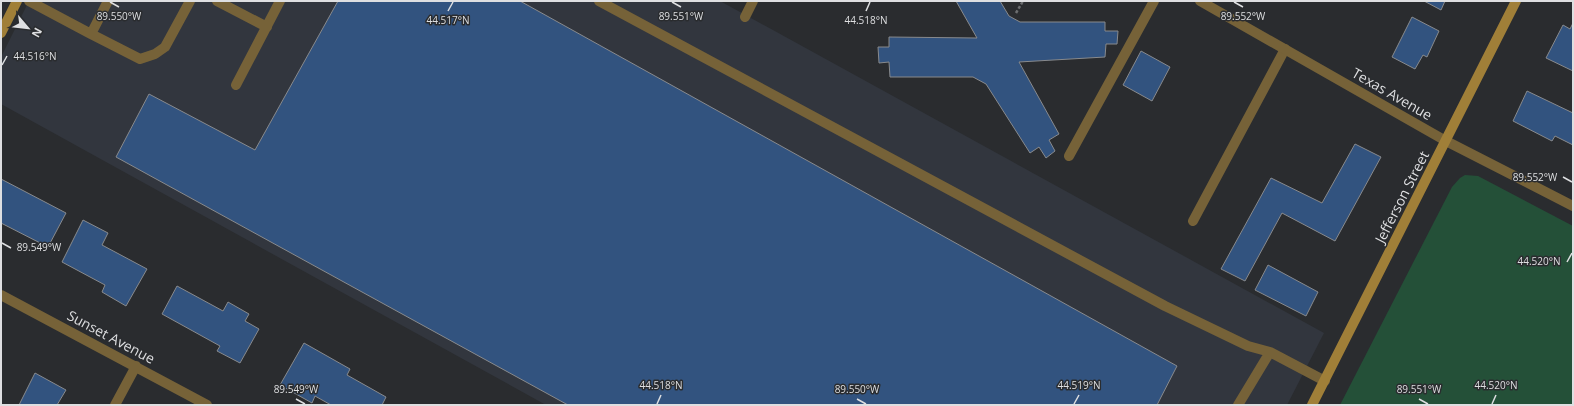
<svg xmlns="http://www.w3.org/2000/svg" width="1574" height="406" viewBox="0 0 1574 406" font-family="'Open Sans',sans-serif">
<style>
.built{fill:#32363e}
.green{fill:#245038}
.building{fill:#32537f;stroke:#888a8d}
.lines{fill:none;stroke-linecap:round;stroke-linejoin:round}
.path{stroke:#6d6f71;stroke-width:2.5;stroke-dasharray:3 2;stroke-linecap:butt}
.lane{stroke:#766238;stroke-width:10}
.street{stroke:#766238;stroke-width:10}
.secondary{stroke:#a07f38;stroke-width:10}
.ticks{fill:none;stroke:#dedfe1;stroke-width:1.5}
.labels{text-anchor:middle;stroke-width:3;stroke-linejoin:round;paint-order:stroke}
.street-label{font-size:14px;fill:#dedfe1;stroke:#2a2c2f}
.ticks-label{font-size:10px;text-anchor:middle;fill:#dedfe1;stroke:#2a2c2f;stroke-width:3;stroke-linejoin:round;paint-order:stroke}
</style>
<rect width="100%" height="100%" fill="#2a2c2f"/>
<path class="built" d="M29,1H720L1324,333L1287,405H546L1,104V57Z"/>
<path class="green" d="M1465,175L1478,176L1573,226V405H1340L1452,187L1460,178Z"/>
<path class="building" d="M338,1H520L1177,366L1157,405H568L116,157L149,94L255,150Z
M956,1H1000L1009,16L1020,22H1105V31H1118L1117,44H1106L1105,57L1019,62L1059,134L1049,140L1055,151L1046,158L1039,147L1030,153L986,84L973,77H890L889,62L879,63L878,47H889V37L977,38Z
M1424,1H1445L1441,10Z
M1412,17L1439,31L1427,57L1423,55L1415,69L1392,57Z
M1573,23V71L1546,58L1563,25L1570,29Z
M1141,51L1170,67L1152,101L1123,85Z
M1527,91L1573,113V145L1555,136L1552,141L1513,121Z
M1355,144L1381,157L1335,241L1282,213L1245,281L1221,269L1271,178L1322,203Z
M1,179L66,213L48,247L1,223Z
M83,220L108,233L102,245L147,269L126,306L102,292L105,285L62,262Z
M1268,265L1318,292L1306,316L1255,290Z
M177,286L223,311L228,302L249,314L245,321L259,329L240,363L217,351L220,346L162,314Z
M304,343L350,369L347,375L386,397L382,405H331L315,396L312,403L280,385Z
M35,373L66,390L57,405H19Z"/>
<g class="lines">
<path class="path" d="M1016,13L1023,1"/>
<path class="lane" d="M29,1L91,34
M108,1L91,34L140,59L155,54L165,47L190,1
M217,1L267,27
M599,1L1165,306L1248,346L1270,352L1325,381
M236,85L280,1
M1069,156L1154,1
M1193,221L1285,49
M1238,405L1270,352"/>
<path class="street" d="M1200,1L1446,141L1573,206
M745,17L753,1
M1,295L207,405
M115,405L136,366"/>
<path class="secondary" d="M1,33L17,1
M1312,405L1516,1"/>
</g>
<path class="ticks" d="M110,2L119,7M672,2L681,7M1234,2L1243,7M448,11L453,2M866,11L870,2M2,65L7,56M1563,177L1572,182M2,243L11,248M1567,262L1572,253M296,399L305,404M857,399L866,404M1419,399L1428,404M657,404L661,395M1074,404L1079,395M1492,404L1496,395"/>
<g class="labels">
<g class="street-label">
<text transform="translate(1392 94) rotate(30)" y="5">Texas Avenue</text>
<text transform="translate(1402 197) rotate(-63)" y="5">Jefferson Street</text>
<text transform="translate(111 337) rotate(28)" y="5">Sunset Avenue</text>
</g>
</g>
<g class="ticks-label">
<text x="119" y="20">89.550°W</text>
<text x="681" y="20">89.551°W</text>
<text x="1243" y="20">89.552°W</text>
<text x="448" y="24">44.517°N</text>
<text x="866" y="24">44.518°N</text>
<text x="35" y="60">44.516°N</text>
<text x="1535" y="181">89.552°W</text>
<text x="39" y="251">89.549°W</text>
<text x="1539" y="265">44.520°N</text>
<text x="661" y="389">44.518°N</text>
<text x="1079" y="389">44.519°N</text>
<text x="1496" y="389">44.520°N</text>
<text x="296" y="393">89.549°W</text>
<text x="857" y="393">89.550°W</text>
<text x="1419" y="393">89.551°W</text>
</g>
<rect width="1574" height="406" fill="none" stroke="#dedfe1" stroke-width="4"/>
<g transform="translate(28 28) rotate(118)" stroke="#2a2c2f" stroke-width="3" paint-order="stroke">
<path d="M0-3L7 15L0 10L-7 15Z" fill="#dedfe1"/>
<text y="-6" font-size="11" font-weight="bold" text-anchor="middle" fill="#dedfe1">N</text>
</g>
</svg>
